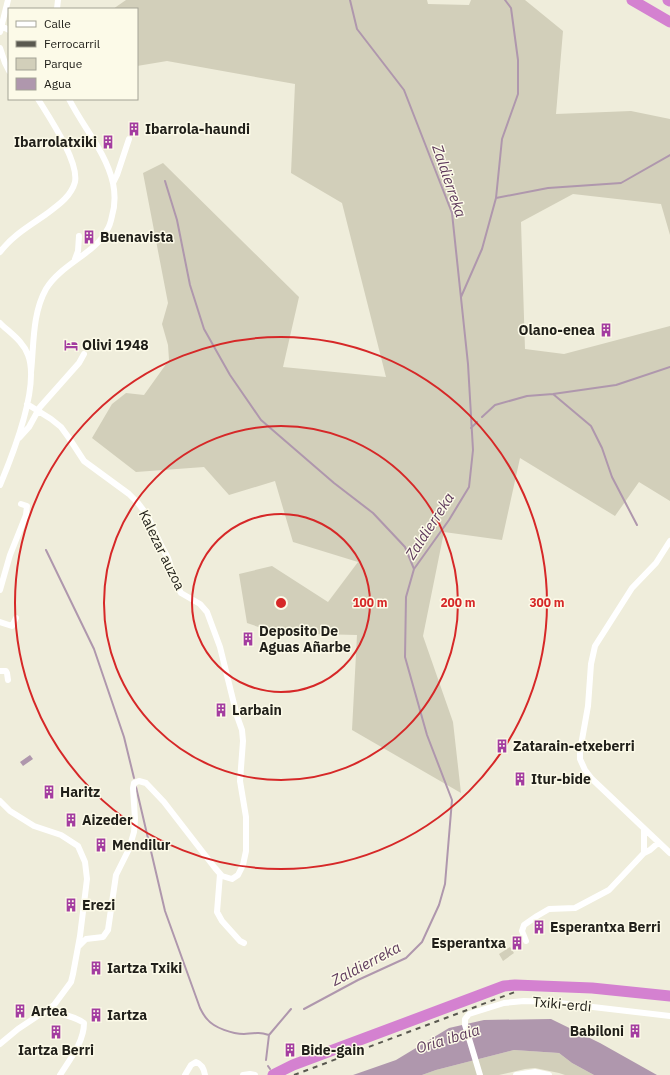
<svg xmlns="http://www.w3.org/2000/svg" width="670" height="1075" viewBox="0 0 670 1075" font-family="'IBM Plex Sans',sans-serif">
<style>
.green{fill:#d2cfba}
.water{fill:#af97ad}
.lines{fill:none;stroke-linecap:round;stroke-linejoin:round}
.stream{stroke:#af97ad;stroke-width:2}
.street{stroke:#fff;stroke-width:6}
.highway{stroke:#d481d0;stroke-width:11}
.rail{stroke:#5a5950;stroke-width:2;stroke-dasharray:5 5;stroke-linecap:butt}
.ring{fill:none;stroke:#d62828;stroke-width:2}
.labels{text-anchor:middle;stroke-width:3;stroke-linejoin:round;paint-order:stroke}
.poi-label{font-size:14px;font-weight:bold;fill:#21201a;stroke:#fcfae8;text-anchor:start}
.street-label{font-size:14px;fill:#21201a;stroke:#fcfae8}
.water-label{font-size:15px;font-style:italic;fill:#5e3a5c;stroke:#fcfae8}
.centre{fill:#d62828;stroke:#fcfae8;stroke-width:2}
.ring-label{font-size:12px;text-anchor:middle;font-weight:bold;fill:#d62828;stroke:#fcfae8;stroke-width:3;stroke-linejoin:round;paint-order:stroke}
</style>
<rect width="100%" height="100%" fill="#efeddb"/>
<path class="green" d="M126,0H427L428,4L469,5L471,0H525L563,31L556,114L631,111L670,119V235L661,204L573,194L521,222L525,349L564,354L670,326V501L639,482L615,516L520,458L502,540L444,532L423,636L453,722L461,793L352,730L357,635L276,633L247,623L239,574L272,566L328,602L358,562L293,542L275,481L229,495L204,467L136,472L92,438L112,404L126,393L144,395L169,360L168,345L162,324L168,303L143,173L163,163L299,297L283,367L386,377L342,203L291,173L295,84L167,61L137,66V9H113Z
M510,947L514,953L503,961L499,954Z
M514,1050L559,1053L572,1063L594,1075H565L559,1073L535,1068L525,1069L499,1075H422L436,1070Z"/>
<path class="water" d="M30,755L33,759L23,766L20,762Z
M551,1019L600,1043L657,1075H594L572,1063L559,1053L514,1050L436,1070L422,1075H353L396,1060L449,1028L484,1020Z"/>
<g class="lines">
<path class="stream" d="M165,181L177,220L190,285L204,329L230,375L261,420L334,483L373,513L405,547L414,569
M496,198L548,188L621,183L670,155
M461,297L482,249L496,198L502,139L518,94V60L511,8L505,0
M553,394L591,426L602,448L612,477L637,525
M482,417L495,405L527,396L553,394L616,385L670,367
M471,428L477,422
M46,550L94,649L124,737L134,778
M136,787L165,911L200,1008C202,1012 204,1016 207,1019C214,1028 233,1034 244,1034C256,1033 258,1032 269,1035
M304,1009L358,980L406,958L422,942L439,905L445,884L452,800L427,735L405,657L406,597L414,569L449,520L469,487L473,450L468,364L452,213L404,90L357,29L350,0
M266,1060L269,1035L291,1009
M268,1066L270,1069"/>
<path class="street" d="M57,9L58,0
M1,26L9,30
M0,32L8,0
M0,48L5,63L9,71
M113,183L117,175L129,139
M0,252C12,236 29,226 45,215C57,206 71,197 75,182C79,161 49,117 38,99
M75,259L78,251L79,236
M0,323C10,333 23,341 28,355C40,386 13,454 0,485
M31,372C34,345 32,314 46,289C61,264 96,253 107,230C110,226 111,221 112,216C115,206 115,193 113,183C106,152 83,127 69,99
M27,404L51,419L61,427L69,438L84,461L129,494L138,503L147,515L162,547L168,558L176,584L181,593L200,604L207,612L220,647L237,716L242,730L243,741L240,781L246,817V851L243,865L238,875L232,879L222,876L215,868L164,802L146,783L139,781L134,783L133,788L135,819L134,832L129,849L116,875L108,930L103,937L86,939L79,946
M19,438L29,427L40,407L79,363L84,354
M670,541L656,563L632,588L595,646L591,664L588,706L580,751V759L585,770L592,779L670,853
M0,590L10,555L26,515L27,506L21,504
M0,622L12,626L16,618
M0,671H6L7,673L8,680
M0,801L10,811L34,826L61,835L78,846L85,862L87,879L80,936L73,974L71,982L54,1005L18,1029L0,1044
M644,829V853
M220,874L217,912L222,921L240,941L244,943
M526,941L522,931L524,925L537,916L549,909L575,908L609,890L644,853L650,850L658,843
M50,1008C60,1016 74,1015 84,1023C84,1042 70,1059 60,1075
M185,1075L191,1065L196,1062C202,1064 204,1069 205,1075
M243,1075L250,1074L255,1075
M480,1075L465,1025V1019L469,1014L504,1003L524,1001L550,1002L670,1016
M516,1075L535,1072L549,1075"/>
<path class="highway" d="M632,0L670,22
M668,0L670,1
M273,1075L293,1065L504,986L515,985L592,988L670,996"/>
<path class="rail" d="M294,1075L515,992"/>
</g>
<g class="ring">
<circle cx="281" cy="603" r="89"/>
<circle cx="281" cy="603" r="177"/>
<circle cx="281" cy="603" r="266"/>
</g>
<defs>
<g id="building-bare" transform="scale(1.08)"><path d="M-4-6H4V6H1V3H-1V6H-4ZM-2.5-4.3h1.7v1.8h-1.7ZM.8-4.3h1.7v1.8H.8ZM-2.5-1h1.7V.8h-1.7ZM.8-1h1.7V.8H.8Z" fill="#a33ca0" stroke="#fcfae8" stroke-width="2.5" paint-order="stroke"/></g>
<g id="hotel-bare" transform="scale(1.08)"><path d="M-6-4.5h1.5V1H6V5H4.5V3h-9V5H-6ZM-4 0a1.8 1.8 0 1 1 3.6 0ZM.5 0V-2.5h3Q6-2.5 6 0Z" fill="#a33ca0" stroke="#fcfae8" stroke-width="2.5" paint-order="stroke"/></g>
</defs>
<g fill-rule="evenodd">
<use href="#building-bare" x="134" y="129"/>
<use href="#building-bare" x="108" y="142"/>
<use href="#building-bare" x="89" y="237"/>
<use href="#building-bare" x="606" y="330"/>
<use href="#hotel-bare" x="71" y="345"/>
<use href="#building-bare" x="248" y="639"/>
<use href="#building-bare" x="221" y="710"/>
<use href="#building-bare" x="502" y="746"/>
<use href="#building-bare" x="520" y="779"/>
<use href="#building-bare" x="49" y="792"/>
<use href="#building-bare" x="71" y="820"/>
<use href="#building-bare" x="101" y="845"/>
<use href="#building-bare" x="71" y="905"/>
<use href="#building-bare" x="539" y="927"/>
<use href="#building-bare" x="517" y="943"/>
<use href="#building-bare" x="96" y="968"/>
<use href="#building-bare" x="20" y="1011"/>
<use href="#building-bare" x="96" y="1015"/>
<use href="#building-bare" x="635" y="1031"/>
<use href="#building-bare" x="56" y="1032"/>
<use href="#building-bare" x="290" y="1050"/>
</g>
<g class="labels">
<g class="poi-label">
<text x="145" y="134">Ibarrola-haundi</text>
<text x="97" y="147" text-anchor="end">Ibarrolatxiki</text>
<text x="100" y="242">Buenavista</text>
<text x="595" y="335" text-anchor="end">Olano-enea</text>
<text x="82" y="350">Olivi 1948</text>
<text x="259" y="636">Deposito De<tspan x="259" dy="16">Aguas Añarbe</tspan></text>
<text x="232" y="715">Larbain</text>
<text x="513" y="751">Zatarain-etxeberri</text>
<text x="531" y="784">Itur-bide</text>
<text x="60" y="797">Haritz</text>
<text x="82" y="825">Aizeder</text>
<text x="112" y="850">Mendilur</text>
<text x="82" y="910">Erezi</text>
<text x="550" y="932">Esperantxa Berri</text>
<text x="506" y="948" text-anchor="end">Esperantxa</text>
<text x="107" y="973">Iartza Txiki</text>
<text x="31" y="1016">Artea</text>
<text x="107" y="1020">Iartza</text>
<text x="624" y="1036" text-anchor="end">Babiloni</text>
<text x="56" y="1055" text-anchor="middle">Iartza Berri</text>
<text x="301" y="1055">Bide-gain</text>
</g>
<g class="street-label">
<text transform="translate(162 550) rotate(64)" y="5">Kalezar auzoa</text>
<text transform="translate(562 1004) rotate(5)" y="5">Txiki-erdi</text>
</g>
<g class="water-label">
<text transform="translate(449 181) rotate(71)" y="5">Zaldierreka</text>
<text transform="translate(430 526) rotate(-57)" y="5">Zaldierreka</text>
<text transform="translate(366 964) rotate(-28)" y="5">Zaldierreka</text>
<text transform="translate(448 1039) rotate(-17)" y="5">Oria ibaia</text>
</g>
</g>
<circle cx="281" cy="603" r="6" class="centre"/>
<g class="ring-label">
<text x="370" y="607">100 m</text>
<text x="458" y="607">200 m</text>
<text x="547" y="607">300 m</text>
</g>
<rect x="8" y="8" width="130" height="92" fill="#fcfae8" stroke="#a4a396"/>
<rect x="16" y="21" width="20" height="6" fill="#ffffff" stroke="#a4a396"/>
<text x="44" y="28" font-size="12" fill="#21201a">Calle</text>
<rect x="16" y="41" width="20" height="6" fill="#5a5950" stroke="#a4a396"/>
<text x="44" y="48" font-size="12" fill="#21201a">Ferrocarril</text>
<rect x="16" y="58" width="20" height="12" fill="#d2cfba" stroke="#a4a396"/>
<text x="44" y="68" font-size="12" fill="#21201a">Parque</text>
<rect x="16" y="78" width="20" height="12" fill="#af97ad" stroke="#a4a396"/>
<text x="44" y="88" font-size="12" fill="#21201a">Agua</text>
</svg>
